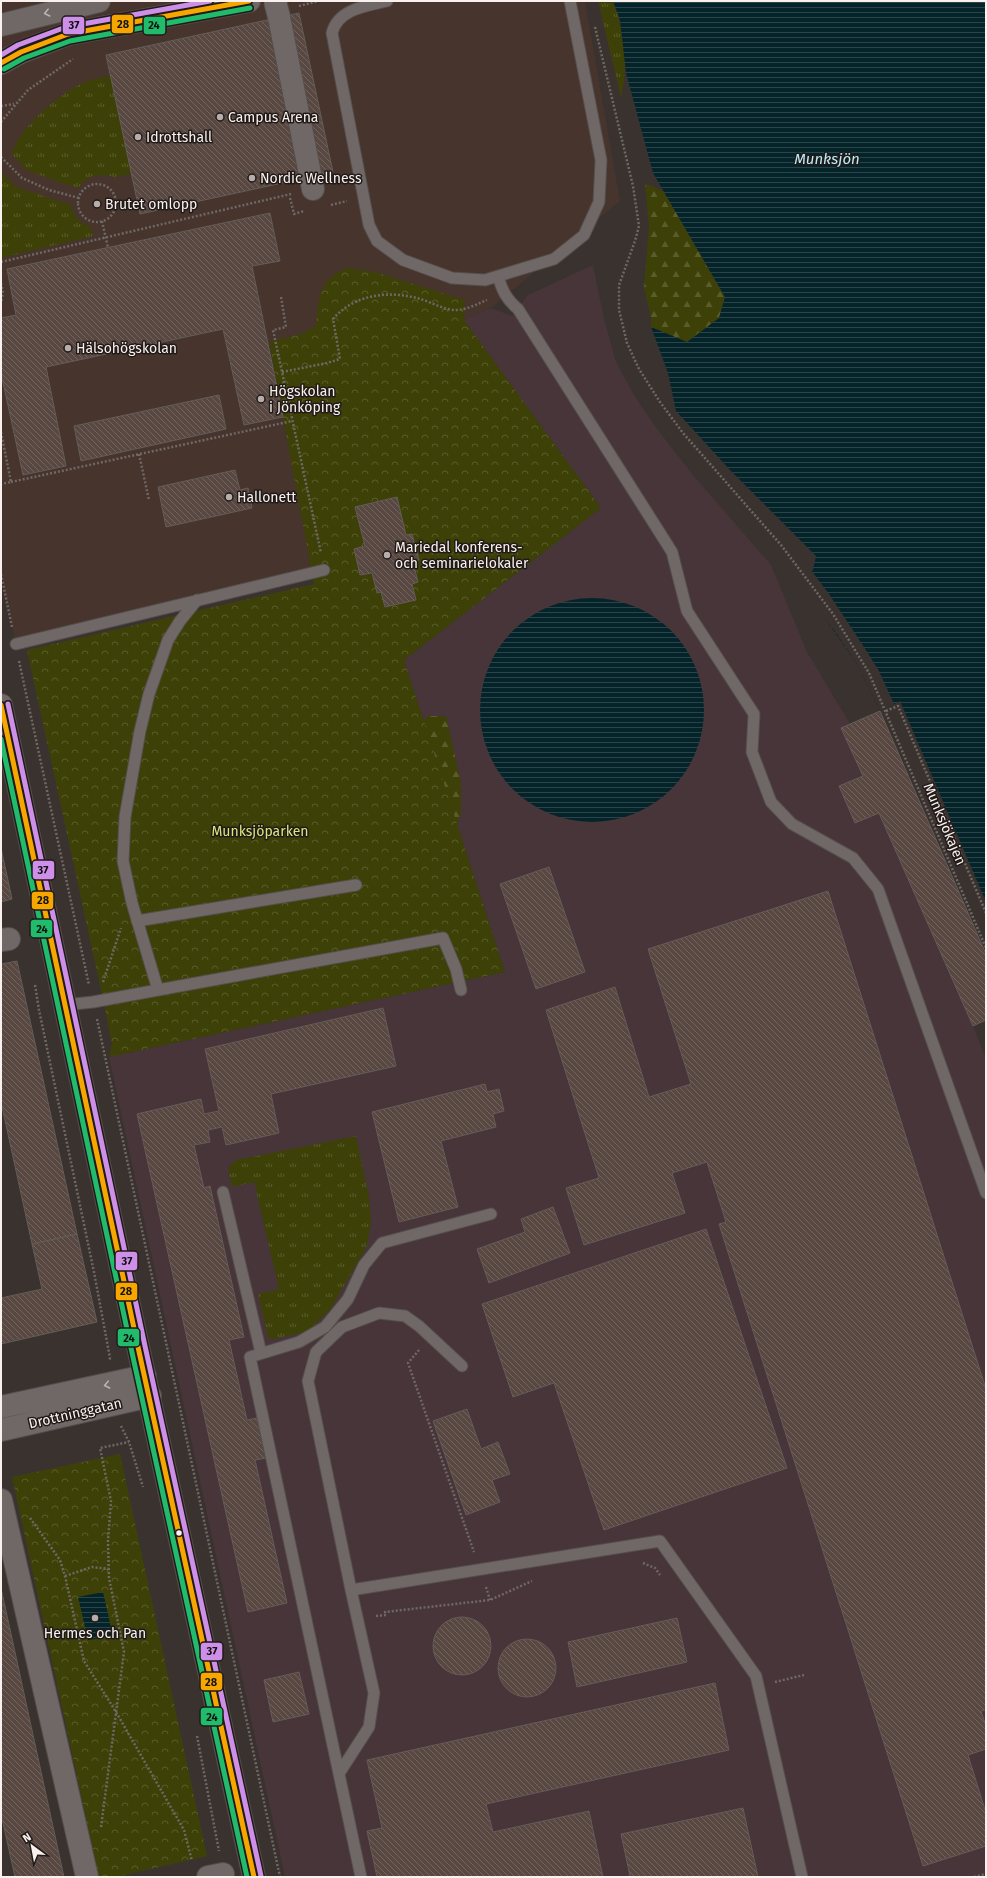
<svg xmlns="http://www.w3.org/2000/svg" width="987" height="1878" viewBox="0 0 987 1878" font-family="'Fira Sans',sans-serif">
<style>
.industrial{fill:#47353a}
.built{fill:#46342d}
.grass{fill:url(#grass-tufts)}
.forest{fill:url(#forest-firs)}
.park{fill:url(#park-crowns)}
.water{fill:url(#water-rules)}
.pier{fill:#3a322f}
.building{fill:url(#building-back-hatch);stroke:#635c59}
.lines{fill:none;stroke-linecap:round;stroke-linejoin:round}
.lane-casing{stroke:#544e4c;stroke-width:13}
.street-casing{stroke:#544e4c;stroke-width:24}
.secondary-casing{stroke:#544e4c;stroke-width:24}
.path{stroke:#6e6866;stroke-width:2.5;stroke-dasharray:2 2;stroke-linecap:butt}
.lane{stroke:#6f6866;stroke-width:11}
.street{stroke:#6f6866;stroke-width:22}
.secondary{stroke:#6f6866;stroke-width:22}
.street-bridge-casing{stroke:#544e4c;stroke-width:24;stroke-linecap:butt}
.street-bridge{stroke:#6f6866;stroke-width:22}
.bus-1-casing{stroke:#201a18;stroke-width:8}
.bus-2-casing{stroke:#201a18;stroke-width:8}
.bus-3-casing{stroke:#201a18;stroke-width:8}
.bus-1{stroke:#f7a600;stroke-width:5}
.bus-2{stroke:#20bc6c;stroke-width:5}
.bus-3{stroke:#ce8fe9;stroke-width:5}
.oneway{stroke:#bbb3b1}
.poi-dot{fill:#b7aeab;stroke:#201a18;stroke-width:1.5}
.bus-dot{fill:#faf1ee;stroke:#201a18;stroke-width:1.5}
.labels{text-anchor:middle;stroke-width:3;stroke-linejoin:round;paint-order:stroke}
.poi-label{font-size:14px;fill:#faf1ee;stroke:#201a18;text-anchor:start}
.street-label{font-size:14px;fill:#faf1ee;stroke:#201a18}
.park-label{font-size:14px;fill:#d8e67c;stroke:#201a18}
.water-label{font-size:15px;font-style:italic;fill:#bceefa;stroke:#201a18}
.line-badge{stroke:#201a18;stroke-width:1.5}
.pale-badge-label{font-size:11px;text-anchor:middle;font-weight:bold;fill:#111}
</style>
<defs>
<pattern id="grass-tufts" width="24" height="20" patternUnits="userSpaceOnUse"><rect width="24" height="20" fill="#3d4107"/><path d="M3 7l-1-3M5 7V3M7 7l1-3M15 17l-1-3M17 17v-4M19 17l1-3" fill="none" stroke="#5a5d2b"/></pattern>
<pattern id="forest-firs" width="22" height="20" patternUnits="userSpaceOnUse"><rect width="22" height="20" fill="#3d4107"/><path d="M5 1l3.5 6h-7zM16 11l3.5 6h-7z" fill="#5a5d2b"/></pattern>
<pattern id="park-crowns" width="20" height="18" patternUnits="userSpaceOnUse"><rect width="20" height="18" fill="#3d4107"/><path d="M2 6a3 3 0 1 1 6 0M12 15a3 3 0 1 1 6 0" fill="none" stroke="#5a5d2b"/></pattern>
<pattern id="water-rules" width="6" height="5" patternUnits="userSpaceOnUse"><rect width="6" height="5" fill="#05242a"/><path d="M0 2.5h6" fill="none" stroke="#2a4449"/></pattern>
<pattern id="building-back-hatch" width="6" height="6" patternUnits="userSpaceOnUse"><rect width="6" height="6" fill="#584841"/><path d="M-1 5l2 2M0 0l6 6M5-1l2 2" fill="none" stroke="#71635d"/></pattern>
</defs>
<rect width="100%" height="100%" fill="#3a322f"/>
<path class="industrial" d="M593,265L604,319L616,362L634,395L657,429L693,475L771,565L807,652L850,724L880,711L986,954V1020L973,1026L986,1058V1877H285L109,1057L505,972L404,660L601,508L463,320L491,308L512,316L528,295Z"/>
<path class="built" d="M1,1H585L620,201L491,308L464,320L601,508L418,603L324,570L16,644L1,572Z"/>
<path class="grass" d="M598,1H613C624,31 629,66 621,97Z
M110,75L131,174L115,177L105,175L92,176L82,183L78,188L27,171L12,154C17,129 60,93 83,83C91,79 101,78 110,75Z
M1,171L16,187L71,205C74,217 80,223 91,227L93,236L1,258Z
M356,1136L369,1197L371,1222L367,1246L330,1310L306,1332L273,1339L268,1337L258,1294L279,1289L254,1182L232,1187L228,1168L236,1160Z"/>
<path class="forest" d="M645,183L664,192L725,297L719,318L687,342L651,327V317L644,288L649,226Z
M429,716H446L461,783V813L453,839L419,723Z"/>
<path class="park" d="M348,268L375,272L465,300L464,320L601,508L404,660L505,972L109,1057L112,1044L106,1013L27,650L314,584L269,342L301,334L316,326C319,299 318,278 348,268Z
M120,1454L207,1856L116,1877H99L12,1477Z"/>
<path class="water" d="M613,1H986V902L900,701L880,711L859,667L801,584L813,570L816,556L730,470L676,411L668,373L651,327L687,342L719,318L725,297L653,173L626,73L620,20Z
M480 710a112 112 0 1 1 224 0a112 112 0 1 1-224 0Z
M103,1592L113,1636L88,1640L78,1597Z"/>
<path class="pier" d="M811,570L829,594L864,647L879,671L894,704L880,711L859,667L836,633L799,584Z"/>
<path class="building" d="M299,13L333,172L140,214L106,55Z
M270,213L280,261L252,266L283,417L244,425L223,329L46,367L66,466L23,475L1,373V318L16,315L7,269Z
M219,395L226,429L81,461L74,426Z
M235,470L240,490L248,488L252,508L166,527L158,487Z
M397,497L406,535L412,534L419,560L413,562L418,582L412,584L416,600L385,607L381,592L377,593L372,573L360,575L354,549L365,546L355,507Z
M880,711L986,954V1020L973,1026L879,813L855,823L839,786L863,776L841,728Z
M1,848L12,899L1,902Z
M549,867L585,972L536,989L500,884Z
M828,891L986,1389V1710L981,1711L986,1726V1749L968,1755L986,1813V1846L923,1866L719,1224L726,1222L707,1162L672,1173L685,1213L584,1245L566,1188L599,1178L546,1010L615,987L649,1097L691,1084L648,949Z
M17,961L77,1234L32,1244L1,1102V964Z
M383,1008L396,1066L271,1094L279,1133L226,1145L222,1127L208,1130L210,1142L194,1145L204,1188L210,1186L244,1337L229,1340L247,1420L257,1418L266,1458L255,1460L287,1603L248,1612L137,1114L201,1099L204,1114L219,1111L205,1049Z
M485,1084L487,1092L499,1089L504,1111L493,1114L496,1127L441,1141L458,1207L399,1222L372,1112Z
M553,1207L570,1253L489,1283L477,1249L525,1232L521,1219Z
M706,1229L787,1468L604,1530L554,1383L513,1397L482,1304Z
M77,1234L97,1322L1,1344V1298L42,1289L32,1244Z
M467,1409L481,1449L498,1442L510,1474L492,1480L500,1502L466,1515L433,1421Z
M1,1588L64,1877H15L1,1814Z
M433 1646a29 29 0 1 1 58 0a29 29 0 1 1-58 0Z
M677,1618L687,1662L577,1687L568,1642Z
M498 1668a29 29 0 1 1 58 0a29 29 0 1 1-58 0Z
M299,1672L309,1714L273,1722L264,1680Z
M715,1683L729,1750L486,1804L493,1832L589,1811L603,1877H377L367,1831L382,1828L367,1760Z
M743,1808L758,1877H624L630,1876L621,1834Z"/>
<g class="lines">
<g class="lane-casing">
<path id="lane" d="M387,1C366,6 338,9 332,33L369,225L377,241L403,260L452,278L485,280L554,259L584,235L599,202L601,160L570,1
M498,276C502,290 506,299 518,309L672,552L687,611L754,714L752,752L771,802L792,824L853,858L878,889L986,1193
M16,644L324,570
M137,921L356,885
M158,990L443,938L456,969L461,990
M65,1005L93,1002L158,990L132,903L123,861L125,817L140,731L149,694L168,640L180,621L197,600
M223,1192L261,1353
M351,1590L308,1381L316,1352L342,1327L379,1313L405,1316L419,1326L462,1366
M340,1772L369,1727L374,1693L351,1590L660,1541L756,1676L802,1877
M361,1877L250,1357L299,1342L325,1327L348,1299L364,1265L382,1243L491,1214"/>
</g>
<g class="street-casing">
<path id="street" d="M279,17L313,189
M1,940L9,939
M1,1407L145,1376
M1,1430L150,1396
M1,1500L87,1877
M208,1877L223,1874"/>
</g>
<g class="secondary-casing">
<path id="secondary" d="M1,25L99,1
M1,63L21,52L68,34L249,1
M1,705L138,1347L254,1877"/>
</g>
<path class="path" d="M299,6L318,1
M595,27L633,186L639,226L635,241L619,285V310L627,343L639,369L660,402L683,433L781,545L833,614L869,673L986,948
M1,106L14,104
M1,122L28,90L73,59
M1,157L22,178L49,190L79,198
M78 203a19 19 0 1 1 38 0a19 19 0 1 1-38 0Z
M290,198L294,214L304,211
M331,205L347,201
M102,221L108,248
M1,262L291,194
M1,283L3,293L1,302
M281,297L286,327L273,330L321,553
M282,372L327,363L340,359L333,319C354,294 390,290 420,299C431,302 444,310 455,310C467,310 477,304 487,300
M1,432L11,482L1,484
M139,454L149,500
M11,482L292,421
M1,574L12,627
M19,661L89,985
M886,711L898,706L986,913
M103,982L121,928
M35,985L39,1010L94,1272L110,1358L109,1360
M97,1019L280,1877
M419,1350L408,1363L474,1552
M121,1426L129,1442L143,1487
M30,1518L60,1560L65,1576L84,1661L116,1712L184,1830L192,1861
M643,1563L655,1568L660,1575
M65,1576L92,1567L109,1569
M486,1587L490,1600
M376,1616L386,1615L385,1612L490,1600L532,1581
M775,1682L804,1675
M197,1736L219,1851
M101,1827L124,1652L109,1578L108,1541L111,1501L100,1448L129,1442
M974,1877L986,1874"/>
<use href="#lane" class="lane"/>
<use href="#street" class="street"/>
<use href="#secondary" class="secondary"/>
<g class="street-bridge-casing">
<path id="street-bridge" d="M275,1L279,17"/>
</g>
<use href="#street-bridge" class="street-bridge"/>
<g class="bus-1-casing">
<path id="bus-1" d="M1,63L21,52L68,34L249,1
M1,705L138,1347L254,1877"/>
</g>
<g class="bus-2-casing">
<path id="bus-2" d="M4,69L24,58L70,41L250,8
M1,739L131,1348L247,1877"/>
</g>
<g class="bus-3-casing">
<path id="bus-3" d="M1,55L18,45L66,27L210,1
M8,704L145,1346L261,1876"/>
</g>
<use href="#bus-1" class="bus-1"/>
<use href="#bus-2" class="bus-2"/>
<use href="#bus-3" class="bus-3"/>
</g>
<defs><path id="oneway-chevron" d="M-2-3.5L2.5 0L-2 3.5" fill="none" stroke-width="1.6" stroke-linecap="round" stroke-linejoin="round"/></defs>
<g class="oneway">
<use href="#oneway-chevron" transform="translate(47 13) rotate(166)"/>
<use href="#oneway-chevron" transform="translate(107 1385) rotate(168)"/>
</g>
<g class="poi-dot">
<circle cx="220" cy="117" r="4"/>
<circle cx="138" cy="137" r="4"/>
<circle cx="252" cy="178" r="4"/>
<circle cx="97" cy="204" r="4"/>
<circle cx="68" cy="348" r="4"/>
<circle cx="261" cy="399" r="4"/>
<circle cx="229" cy="497" r="4"/>
<circle cx="387" cy="555" r="4"/>
<circle cx="95" cy="1618" r="4"/>
</g>
<circle class="bus-dot" cx="179" cy="1533" r="3.5"/>
<g class="labels">
<g class="poi-label">
<text x="228" y="122">Campus Arena</text>
<text x="146" y="142">Idrottshall</text>
<text x="260" y="183">Nordic Wellness</text>
<text x="105" y="209">Brutet omlopp</text>
<text x="76" y="353">Hälsohögskolan</text>
<text x="269" y="396">Högskolan<tspan x="269" dy="16">i Jönköping</tspan></text>
<text x="237" y="502">Hallonett</text>
<text x="395" y="552">Mariedal konferens-<tspan x="395" dy="16">och seminarielokaler</tspan></text>
<text x="95" y="1638" text-anchor="middle">Hermes och Pan</text>
</g>
<g class="street-label">
<text transform="translate(945 824) rotate(67)" y="5">Munksjökajen</text>
<text transform="translate(75 1413) rotate(-13)" y="5">Drottninggatan</text>
</g>
<g class="park-label">
<text x="260" y="836">Munksjöparken</text>
</g>
<g class="water-label">
<text x="827" y="164">Munksjön</text>
</g>
</g>
<g class="line-badge">
<rect x="111" y="14" width="23" height="20" rx="4" fill="#f7a600"/>
<rect x="143" y="16" width="23" height="19" rx="4" fill="#20bc6c"/>
<rect x="62" y="16" width="23" height="19" rx="4" fill="#ce8fe9"/>
<rect x="32" y="860" width="23" height="20" rx="4" fill="#ce8fe9"/>
<rect x="31" y="891" width="23" height="19" rx="4" fill="#f7a600"/>
<rect x="30" y="919" width="23" height="19" rx="4" fill="#20bc6c"/>
<rect x="115" y="1251" width="23" height="20" rx="4" fill="#ce8fe9"/>
<rect x="115" y="1282" width="23" height="19" rx="4" fill="#f7a600"/>
<rect x="117" y="1328" width="23" height="19" rx="4" fill="#20bc6c"/>
<rect x="200" y="1642" width="23" height="19" rx="4" fill="#ce8fe9"/>
<rect x="200" y="1672" width="23" height="19" rx="4" fill="#f7a600"/>
<rect x="200" y="1707" width="23" height="19" rx="4" fill="#20bc6c"/>
</g>
<g class="pale-badge-label">
<text x="123" y="28">28</text>
<text x="154" y="29">24</text>
<text x="74" y="29">37</text>
<text x="43" y="874">37</text>
<text x="43" y="904">28</text>
<text x="42" y="933">24</text>
<text x="127" y="1265">37</text>
<text x="126" y="1295">28</text>
<text x="129" y="1342">24</text>
<text x="212" y="1655">37</text>
<text x="211" y="1686">28</text>
<text x="212" y="1721">24</text>
</g>
<rect width="987" height="1878" fill="none" stroke="#faf1ee" stroke-width="4"/>
<g transform="translate(32 1846) rotate(328)" stroke="#201a18" stroke-width="3" paint-order="stroke">
<path d="M0-3L7 15L0 10L-7 15Z" fill="#faf1ee"/>
<text y="-6" font-size="11" font-weight="bold" text-anchor="middle" fill="#faf1ee">N</text>
</g>
</svg>
